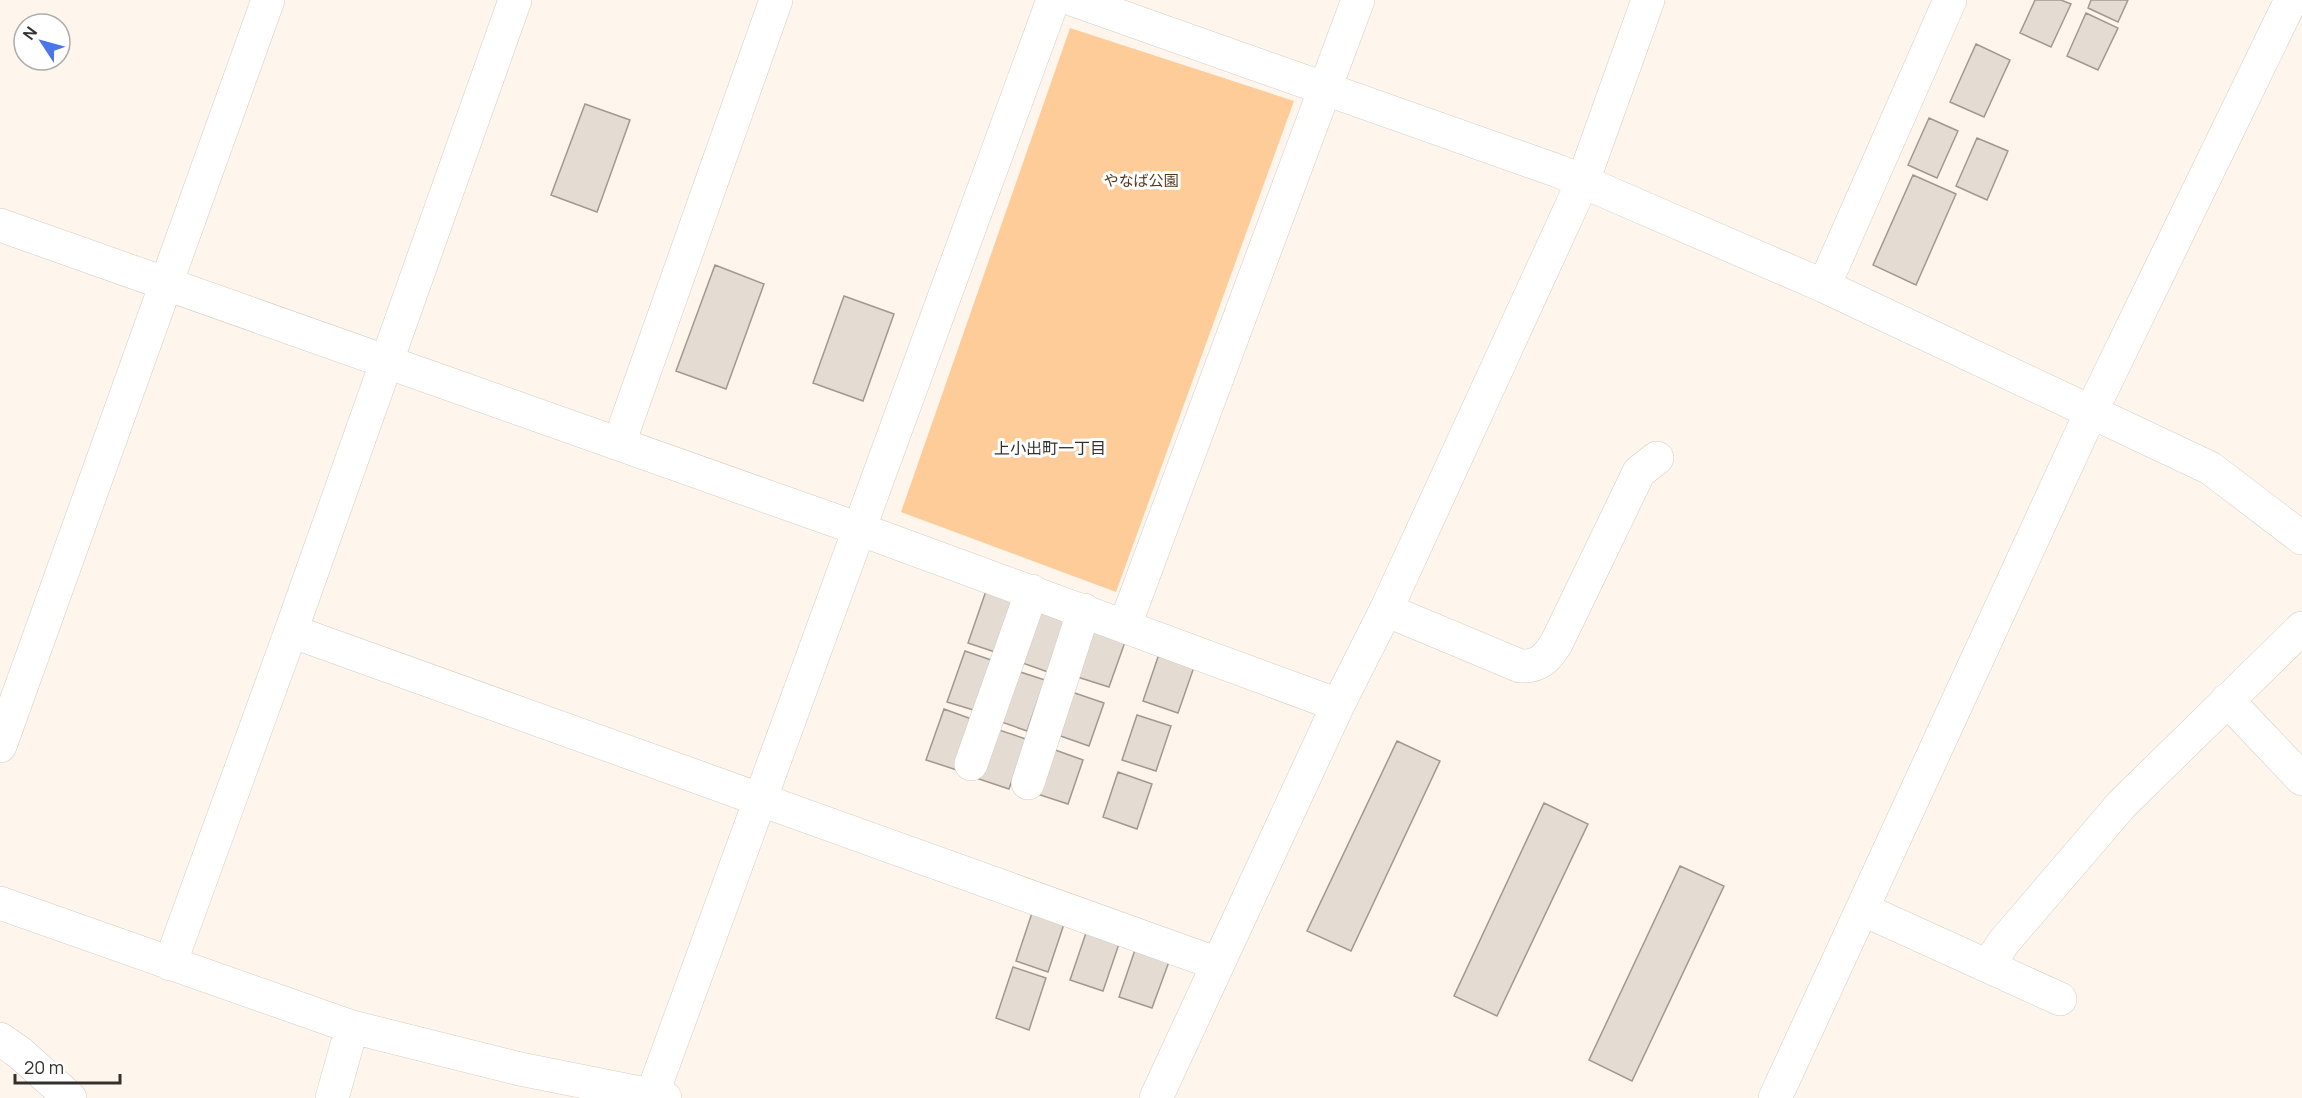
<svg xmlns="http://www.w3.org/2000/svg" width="2302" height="1098" viewBox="0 0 2302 1098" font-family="Manrope,'Noto Sans JP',sans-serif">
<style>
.green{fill:#fecc98}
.building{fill:#e4dcd3;stroke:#a19991;stroke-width:1.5}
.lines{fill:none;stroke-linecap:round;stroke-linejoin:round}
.minor-casing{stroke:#d4cbc3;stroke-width:34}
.minor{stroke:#fff;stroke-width:33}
.labels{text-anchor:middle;stroke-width:6;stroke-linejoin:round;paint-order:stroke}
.park-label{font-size:15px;fill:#543a1d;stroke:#fff}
.neighbourhood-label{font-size:16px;fill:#33302d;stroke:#fff}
</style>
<rect width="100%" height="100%" fill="#fef6ed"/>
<path class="green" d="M1070,28L1294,101L1116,592L901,512Z"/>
<path class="building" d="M2035,0H2061L2071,4L2051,47L2020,33Z
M2091,0H2128L2118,22L2088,8Z
M2086,13L2118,28L2098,70L2067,56Z
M1976,44L2010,60L1984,117L1950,102Z
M585,104L630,120L597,212L551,195Z
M1929,118L1958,131L1937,178L1908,165Z
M1977,138L2008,151L1987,200L1956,186Z
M1913,175L1956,194L1916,285L1873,265Z
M715,265L764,284L726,389L676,371Z
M844,296L894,314L863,401L813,383Z
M986,591L1019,603L1001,654L968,643Z
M1035,609L1067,620L1048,672L1017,661Z
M1086,629L1125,642L1109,687L1071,675Z
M965,651L997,662L980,712L947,702Z
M1159,654L1194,667L1178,713L1143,701Z
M1014,670L1045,680L1027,731L996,720Z
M1066,690L1104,703L1089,746L1052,733Z
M944,709L977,721L960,771L926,760Z
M1137,715L1171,726L1156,771L1122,760Z
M993,728L1026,739L1009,789L976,778Z
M1397,741L1440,761L1351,951L1307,931Z
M1047,747L1083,760L1068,804L1031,792Z
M1118,772L1152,784L1137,829L1103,817Z
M1544,803L1588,824L1497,1016L1454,996Z
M1680,866L1724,886L1632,1081L1589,1060Z
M1033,910L1065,921L1048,972L1016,961Z
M1087,930L1120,941L1103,991L1070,980Z
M1136,947L1170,959L1152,1008L1119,997Z
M1013,967L1046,978L1029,1030L996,1018Z"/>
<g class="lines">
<g class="minor-casing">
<path id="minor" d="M1074,0L1558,171L1824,286L2210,468L2302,538
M0,225L859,529L1338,705
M1824,286L1950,0
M619,443L776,0
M1386,610L1520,666C1539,667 1546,659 1556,644L1639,472L1657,458
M1125,625L1358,0
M291,631L515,0
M2227,700L2302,779
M0,746L268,0
M971,764L1032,591
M1028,783L1084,610
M0,903L352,1027L520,1069L665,1098
M1862,909L2060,999
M170,964L291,631L1218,964
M1988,966L2003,943L2122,804L2302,628
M0,1039L20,1053L70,1098
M652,1095L1053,0
M332,1098L352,1027
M1156,1098L1338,705L1386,610L1583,181L1648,0
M1775,1098L2092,410L2291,0"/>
</g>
<use href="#minor" class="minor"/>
</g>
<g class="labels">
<g class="park-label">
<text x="1141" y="186">やなば公園</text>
</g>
<g class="neighbourhood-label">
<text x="1050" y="454">上小出町一丁目</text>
</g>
</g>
<g transform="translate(42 42) rotate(306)"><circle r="28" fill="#ffffff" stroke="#adacab" stroke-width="1.5"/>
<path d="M0-4.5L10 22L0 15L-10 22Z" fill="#4976e8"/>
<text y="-9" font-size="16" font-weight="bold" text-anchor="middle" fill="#33302d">N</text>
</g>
<path d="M15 1074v9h105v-9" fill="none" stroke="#33302d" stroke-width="3"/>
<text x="24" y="1074" font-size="18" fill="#33302d" stroke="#ffffff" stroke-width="4.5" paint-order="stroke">20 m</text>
</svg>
